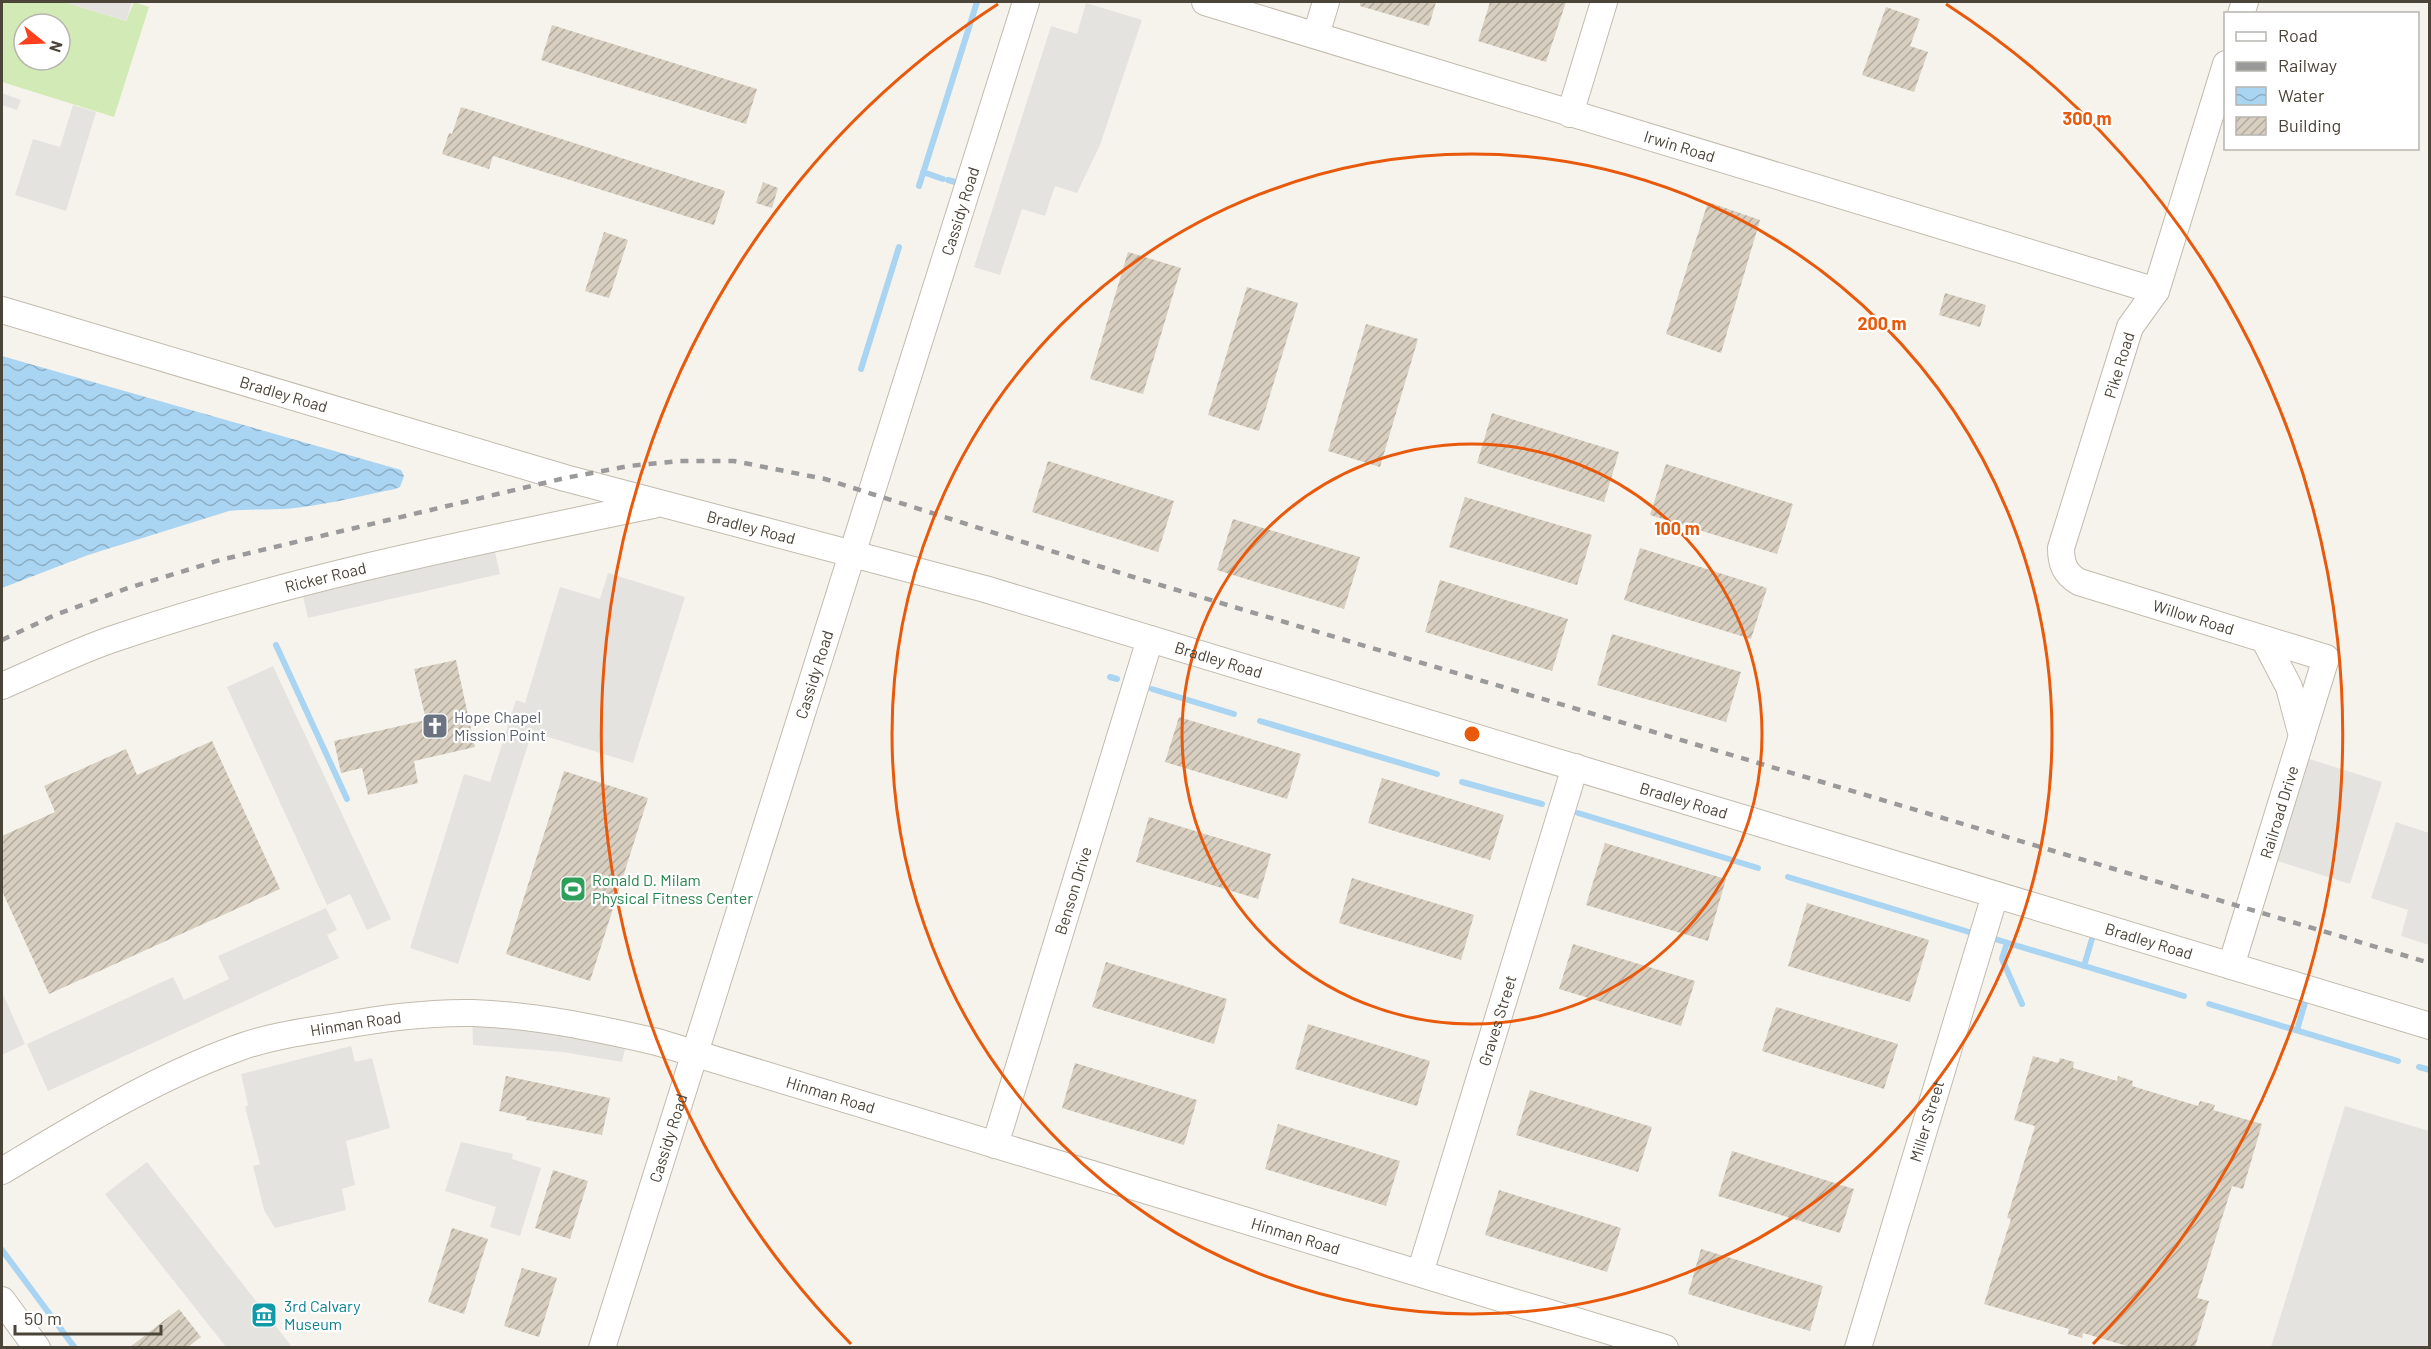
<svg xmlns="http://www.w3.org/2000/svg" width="2431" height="1349" viewBox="0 0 2431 1349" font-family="Barlow,sans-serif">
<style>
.grass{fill:#d2eab5;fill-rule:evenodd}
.parking{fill:#e5e3e0}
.water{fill:url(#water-waves)}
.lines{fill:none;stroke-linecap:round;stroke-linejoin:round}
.stream{stroke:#a9d4f2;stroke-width:6}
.building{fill:url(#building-hatch)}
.minor-casing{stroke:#c2bbae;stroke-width:28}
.minor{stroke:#fff;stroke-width:26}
.rail{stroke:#9a9a9a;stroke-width:4.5;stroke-dasharray:8 8;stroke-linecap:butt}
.ring{fill:none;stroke:#e8590c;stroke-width:3}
.labels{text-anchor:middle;stroke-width:4.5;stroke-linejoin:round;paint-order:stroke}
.street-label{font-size:16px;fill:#4b4439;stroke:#fff}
.worship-label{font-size:16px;fill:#5b616d;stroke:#fff;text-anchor:start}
.leisure-label{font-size:16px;fill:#27864d;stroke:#fff;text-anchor:start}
.culture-label{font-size:16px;fill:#0d838f;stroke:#fff;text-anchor:start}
.centre{fill:#e8590c;stroke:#fff;stroke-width:3}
.ring-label{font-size:18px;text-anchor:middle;font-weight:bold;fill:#e8590c;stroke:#fff;stroke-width:4.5;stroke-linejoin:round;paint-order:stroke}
</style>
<defs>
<pattern id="water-waves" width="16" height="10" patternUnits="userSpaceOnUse" patternTransform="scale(1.5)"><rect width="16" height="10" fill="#a9d4f2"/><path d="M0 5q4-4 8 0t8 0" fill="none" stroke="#8caec5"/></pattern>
<pattern id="building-hatch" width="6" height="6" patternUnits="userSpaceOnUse" patternTransform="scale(1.5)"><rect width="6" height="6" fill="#d8cfc1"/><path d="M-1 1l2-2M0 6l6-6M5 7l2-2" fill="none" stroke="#b1aa9e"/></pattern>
</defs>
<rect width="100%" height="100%" fill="#f6f3ec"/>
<path class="grass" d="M2,2H64L126,21L134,2L149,7L114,117L2,82ZM24,24H60V60H24Z"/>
<path class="parking" d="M64,2H132L126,21Z
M1086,3L1142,20L1100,145L1077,193L1055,186L1045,216L1022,209L1000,275L974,267L1051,26L1077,34Z
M2,93L21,100L17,110L2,105Z
M73,105L96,112L66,211L15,195L33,139L60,147Z
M492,539L500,574L308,618L300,583Z
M608,573L685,597L633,763L532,732L458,964L410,948L464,774L490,782L516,700L525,703L560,587L600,599Z
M273,666L391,919L367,930L350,894L327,905L227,687Z
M2297,755L2382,782L2350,884L2265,857Z
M2396,822L2429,833V945L2401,936L2408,910L2371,898Z
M326,908L337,930L327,935L339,958L48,1091L27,1044L173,977L184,1000L229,979L218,956Z
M2,992L25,1044L2,1055Z
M472,1013L628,1036L622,1062L563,1052L473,1045Z
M351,1046L355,1062L372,1058L390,1128L346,1141L355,1185L342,1189L346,1210L275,1228L264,1210L253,1166L260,1164L245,1107L248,1105L241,1074Z
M2345,1106L2429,1131V1347H2271Z
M461,1142L513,1154L512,1159L541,1168L520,1236L490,1227L496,1207L445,1191Z
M147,1162L292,1347H226L105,1194Z"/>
<path class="water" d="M2,356L401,470L404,476L400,487L395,489C365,495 334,503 303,507C278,511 253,508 229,511L88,555L2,588Z"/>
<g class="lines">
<path class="stream" d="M923,172L943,179
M948,180L962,184
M919,186L977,2
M861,369L899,247
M276,645L347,799
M1110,677L1117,679
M1152,689L1234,714
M1260,721L1437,774
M1462,782L1542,804
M1578,813L1758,868
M1788,877L1969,932
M1995,939L2184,996
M2007,943L2002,959L2022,1004
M2084,966L2094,932
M2209,1004L2398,1061
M2297,1030L2307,996
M2419,1067L2430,1070
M2,1250L75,1348"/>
</g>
<path class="building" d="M1360,2H1436L1429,26L1360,6Z
M1490,2H1566L1546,62L1478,41Z
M1886,7L1920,19L1910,46L1928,52L1914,92L1862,75Z
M552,25L757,89L746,124L541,60Z
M461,107L725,191L714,225L493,156L489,169L442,154L449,133L452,134Z
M763,182L778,188L772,208L756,203Z
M1708,202L1760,220L1721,353L1666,334Z
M604,232L628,240L609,298L585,291Z
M1128,252L1181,268L1143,394L1090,379Z
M1247,287L1298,303L1259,431L1208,415Z
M1945,293L1986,305L1980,327L1939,315Z
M1366,324L1418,339L1380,467L1328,451Z
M1492,413L1619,452L1604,502L1477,463Z
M1048,461L1174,501L1158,552L1032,512Z
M1666,464L1793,504L1777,554L1650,515Z
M1465,497L1592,535L1577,585L1449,547Z
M1233,519L1360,557L1344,609L1217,570Z
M1640,548L1767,588L1751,639L1624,600Z
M1440,580L1568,619L1552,671L1425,632Z
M1612,634L1741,672L1726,722L1597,685Z
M456,660L475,747L414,761L418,783L368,795L362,768L341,773L334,741L426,720L414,669Z
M1179,717L1301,754L1287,799L1165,762Z
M212,741L280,889L49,994L2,891V836L55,812L44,786L126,749L137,775Z
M564,771L648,798L590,981L506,954Z
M1382,778L1504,815L1490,860L1368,823Z
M1149,817L1271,854L1258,899L1136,862Z
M1605,843L1726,879L1708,941L1586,905Z
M1352,878L1474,915L1461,960L1339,923Z
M1807,903L1929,940L1910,1002L1788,966Z
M1573,944L1695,981L1681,1026L1559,989Z
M1106,962L1227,999L1214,1044L1092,1007Z
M1776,1007L1898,1044L1884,1089L1762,1051Z
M1308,1024L1430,1061L1417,1106L1295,1069Z
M2033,1056L2058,1063L2060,1058L2074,1062L2073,1068L2117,1081L2118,1076L2133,1081L2132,1086L2198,1106L2200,1101L2215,1105L2213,1110L2262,1124L2243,1189L2232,1186L2197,1298L2209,1301L2195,1347H2130L2083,1333L2082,1338L2068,1334L2069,1329L1984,1304L2011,1219L2007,1218L2035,1126L2014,1120Z
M1075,1063L1197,1100L1184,1145L1062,1108Z
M506,1076L610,1098L602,1135L526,1120L527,1117L499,1111Z
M1530,1090L1652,1127L1638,1172L1516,1135Z
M1278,1124L1400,1161L1386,1206L1265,1169Z
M1732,1151L1854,1189L1840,1233L1718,1196Z
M553,1170L588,1181L570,1239L535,1228Z
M1499,1190L1621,1228L1607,1272L1485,1235Z
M452,1228L488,1239L464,1314L428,1302Z
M1701,1249L1823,1286L1810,1331L1688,1294Z
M522,1268L557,1278L539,1337L504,1326Z
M179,1309L201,1337L188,1347H130Z"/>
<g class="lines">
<g class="minor-casing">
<g id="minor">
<path id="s1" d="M1205,2L2156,291"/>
<path d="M2241,14L2245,2"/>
<path d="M1316,35L1326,2"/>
<path id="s2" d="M2226,64L2156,291L2130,327L2061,548C2061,564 2065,574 2079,582L2326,658L2231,966"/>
<path d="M1570,114L1604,2"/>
<path id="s3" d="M2,310L565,478L985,589L2430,1026"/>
<path d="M2264,639L2289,687L2302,736"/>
<path id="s4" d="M2,686C37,671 73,653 110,640C287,579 470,543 653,505"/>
<path id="s5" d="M995,1145L1150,639"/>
<path id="s6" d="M2,1171C77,1126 153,1079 235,1049C266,1037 301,1032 333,1027C379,1019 426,1012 473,1013C535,1015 596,1028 657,1042L1665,1348"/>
<path id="s7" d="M1420,1273L1575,767"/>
<path d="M2,1300L37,1348"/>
<path id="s8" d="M602,1348L1026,2"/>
<path id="s9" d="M1858,1348L1995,895"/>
</g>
</g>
<use href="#minor" class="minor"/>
<path class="rail" d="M2,640L55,615L128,588L220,560L565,478L629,466L679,461H734L825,479L1130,576L2430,963"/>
</g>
<g class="ring">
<circle cx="1472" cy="734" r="290"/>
<circle cx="1472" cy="734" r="580"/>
<path d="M851 1344A870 870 0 0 1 998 4M1946 4A870 870 0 0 1 2093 1344"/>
</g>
<defs>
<g id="church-square" transform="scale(1.35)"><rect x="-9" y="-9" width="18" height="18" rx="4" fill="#6b7280" stroke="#fff"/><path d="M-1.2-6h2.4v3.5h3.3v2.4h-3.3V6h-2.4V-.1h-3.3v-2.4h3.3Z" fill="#fff"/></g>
<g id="stadium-square" transform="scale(1.35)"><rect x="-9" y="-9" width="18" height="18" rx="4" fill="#2e9e5b" stroke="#fff"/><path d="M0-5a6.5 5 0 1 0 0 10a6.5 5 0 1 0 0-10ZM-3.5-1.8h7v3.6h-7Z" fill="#fff"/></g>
<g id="museum-square" transform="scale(1.35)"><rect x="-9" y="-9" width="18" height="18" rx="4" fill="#0f9aa8" stroke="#fff"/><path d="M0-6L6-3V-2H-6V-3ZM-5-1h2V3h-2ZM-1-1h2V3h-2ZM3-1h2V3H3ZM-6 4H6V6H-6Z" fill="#fff"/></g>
</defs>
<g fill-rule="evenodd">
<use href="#church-square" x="435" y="726"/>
<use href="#stadium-square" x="573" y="889"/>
<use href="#museum-square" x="264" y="1315"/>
</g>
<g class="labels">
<g class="street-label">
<text dy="6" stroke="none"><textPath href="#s1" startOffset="496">Irwin Road</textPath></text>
<text dy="6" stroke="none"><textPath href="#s8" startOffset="1192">Cassidy Road</textPath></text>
<text transform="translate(2119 365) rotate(-73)" y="6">Pike Road</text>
<text dy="6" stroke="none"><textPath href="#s3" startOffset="294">Bradley Road</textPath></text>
<text dy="6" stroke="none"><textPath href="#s3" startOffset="780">Bradley Road</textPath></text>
<text dy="6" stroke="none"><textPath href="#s4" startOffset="342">Ricker Road</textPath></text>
<text dy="6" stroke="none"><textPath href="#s2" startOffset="674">Willow Road</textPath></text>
<text dy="6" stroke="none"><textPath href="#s3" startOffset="1266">Bradley Road</textPath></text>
<text dy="6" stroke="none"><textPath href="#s8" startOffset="706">Cassidy Road</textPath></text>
<text dy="6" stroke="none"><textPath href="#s3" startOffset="1752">Bradley Road</textPath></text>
<text transform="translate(2279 812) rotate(-73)" y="6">Railroad Drive</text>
<text dy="6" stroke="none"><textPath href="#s5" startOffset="266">Benson Drive</textPath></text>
<text dy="6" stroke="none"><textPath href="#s3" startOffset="2238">Bradley Road</textPath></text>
<text dy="6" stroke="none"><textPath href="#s7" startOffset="264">Graves Street</textPath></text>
<text dy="6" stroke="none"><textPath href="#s6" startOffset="387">Hinman Road</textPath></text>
<text dy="6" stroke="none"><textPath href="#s6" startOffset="873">Hinman Road</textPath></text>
<text dy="6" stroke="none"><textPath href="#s9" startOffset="237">Miller Street</textPath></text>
<text dy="6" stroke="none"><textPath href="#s8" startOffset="220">Cassidy Road</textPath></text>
<text dy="6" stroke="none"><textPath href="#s6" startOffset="1359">Hinman Road</textPath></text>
</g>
<g class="worship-label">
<text x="454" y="723">Hope Chapel<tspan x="454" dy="18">Mission Point</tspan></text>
</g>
<g class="leisure-label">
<text x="592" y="886">Ronald D. Milam<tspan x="592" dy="18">Physical Fitness Center</tspan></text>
</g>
<g class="culture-label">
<text x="284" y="1312">3rd Calvary<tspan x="284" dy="18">Museum</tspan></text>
</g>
</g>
<circle cx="1472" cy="734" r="9" class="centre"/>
<g class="ring-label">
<text x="2087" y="125">300 m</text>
<text x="1882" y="330">200 m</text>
<text x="1677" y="535">100 m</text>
</g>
<rect width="2431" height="1349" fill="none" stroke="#4b4439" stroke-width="6"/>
<rect x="2224" y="12" width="195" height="138" fill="#ffffff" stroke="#b7b4b0" stroke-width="1.5"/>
<rect x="2236" y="32" width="30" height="9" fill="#ffffff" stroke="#b7b4b0" stroke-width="1.5"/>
<text x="2278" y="42" font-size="18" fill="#4b4439">Road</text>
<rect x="2236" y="62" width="30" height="9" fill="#9a9a9a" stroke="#b7b4b0" stroke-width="1.5"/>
<text x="2278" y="72" font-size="18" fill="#4b4439">Railway</text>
<rect x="2236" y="87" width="30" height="18" fill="url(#water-waves)" stroke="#b7b4b0" stroke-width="1.5"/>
<text x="2278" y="102" font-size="18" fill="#4b4439">Water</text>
<rect x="2236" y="117" width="30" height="18" fill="url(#building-hatch)" stroke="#b7b4b0" stroke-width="1.5"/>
<text x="2278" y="132" font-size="18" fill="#4b4439">Building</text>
<g transform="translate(42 42) rotate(108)"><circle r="28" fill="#ffffff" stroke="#b7b4b0" stroke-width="1.5"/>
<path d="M0-4.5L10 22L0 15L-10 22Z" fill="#fc3f1d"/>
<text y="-9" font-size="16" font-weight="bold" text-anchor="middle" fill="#4b4439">N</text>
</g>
<path d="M15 1325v9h146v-9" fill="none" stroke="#4b4439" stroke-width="3"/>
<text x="24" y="1325" font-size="18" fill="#4b4439" stroke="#ffffff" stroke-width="4.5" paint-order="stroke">50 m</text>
</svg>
